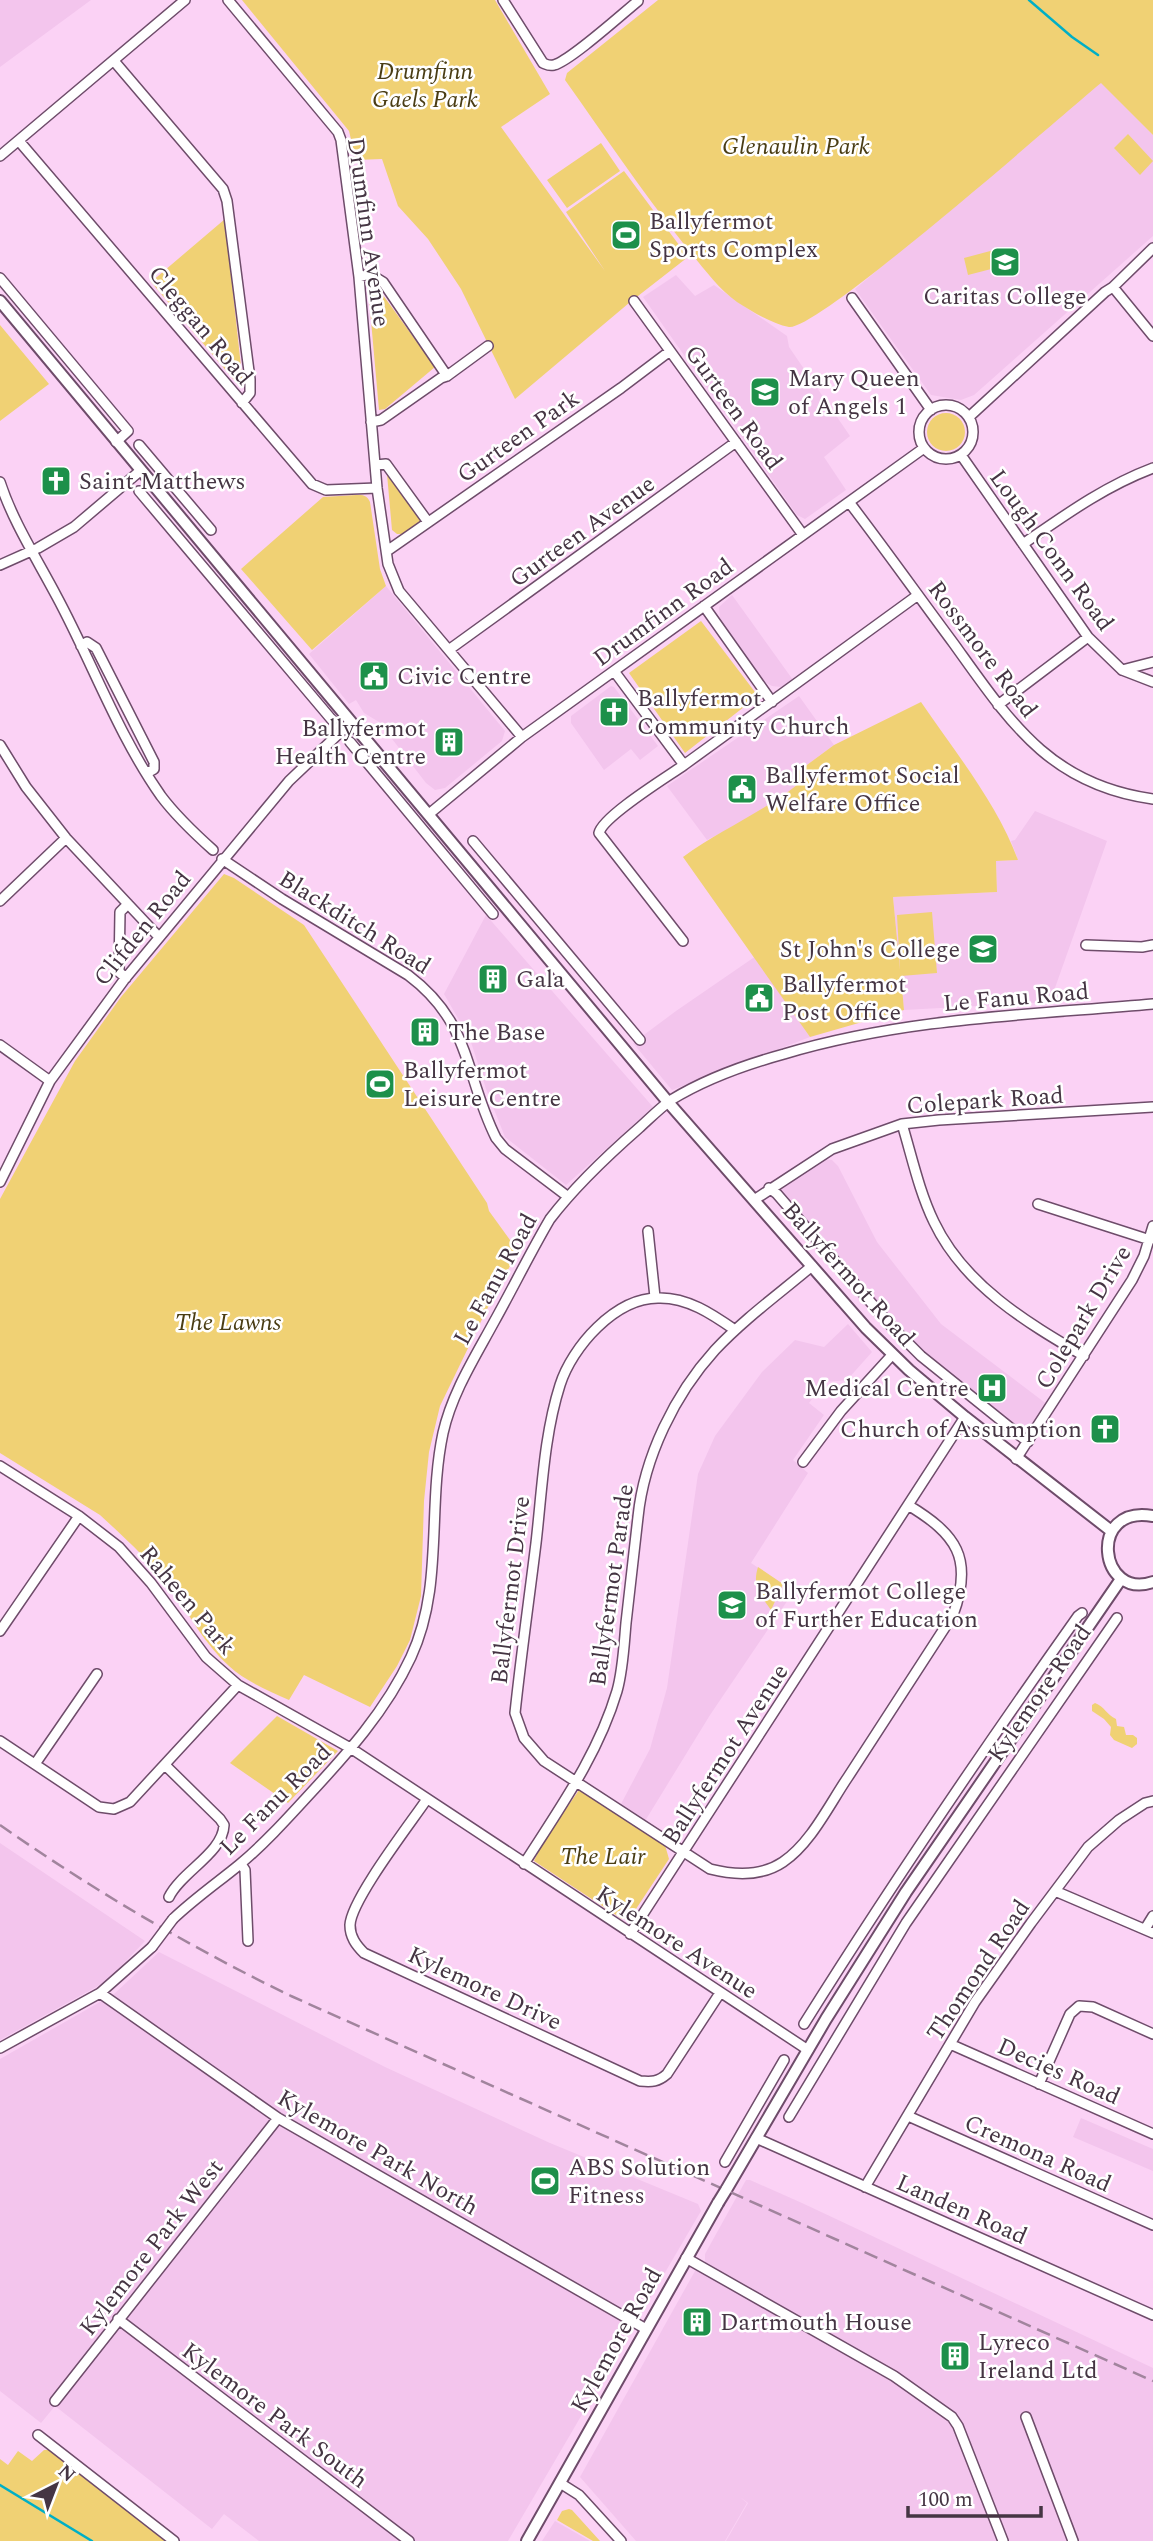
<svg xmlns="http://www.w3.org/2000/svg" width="1153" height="2541" viewBox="0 0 1153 2541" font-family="Spectral,serif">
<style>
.built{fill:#f3c5ed}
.green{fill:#f0d174}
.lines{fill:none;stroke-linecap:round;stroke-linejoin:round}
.stream{stroke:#00afc6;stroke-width:2.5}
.minor-casing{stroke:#6e4c6a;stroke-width:12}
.major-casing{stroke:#6e4c6a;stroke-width:14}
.minor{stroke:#fff;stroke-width:9}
.major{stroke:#fff;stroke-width:10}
.rail{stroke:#a1849d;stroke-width:2.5;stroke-dasharray:14 7;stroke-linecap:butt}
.minor-bridge-casing{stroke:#6e4c6a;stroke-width:12;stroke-linecap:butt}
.major-bridge-casing{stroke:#6e4c6a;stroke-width:14;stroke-linecap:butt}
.minor-bridge{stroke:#fff;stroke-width:9}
.major-bridge{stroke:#fff;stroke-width:10}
.labels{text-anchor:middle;stroke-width:5;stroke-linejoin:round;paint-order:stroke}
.park-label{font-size:24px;font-style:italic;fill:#4a3d14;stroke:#fff}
.poi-label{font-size:24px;fill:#453543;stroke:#fff;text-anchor:start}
.street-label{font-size:24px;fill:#453543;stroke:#fff}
</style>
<rect width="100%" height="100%" fill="#fbd2f5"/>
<path class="built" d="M0,0H91L0,67Z
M1101,82L1153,135V236L974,395L961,400L931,395L855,289Z
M676,275L695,296L714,285L787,336L789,347L850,436L824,457L846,490L805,519L797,515L643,297Z
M386,586L505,731L502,741L445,788L435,790L426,783L379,722L364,713L356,700L349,704L309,654Z
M732,595L793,680L781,687L772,686L764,682L720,619L719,607Z
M611,686L614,687L658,746L640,760L631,749L604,770L571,723V716Z
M799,696L834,745L796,773L797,785L791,790L743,822L707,840L667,786Z
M1035,811L1107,841L1050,1002L904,1010L893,897L997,892L996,861L1018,860L1011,841L1015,840Z
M486,915L653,1107L566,1185L505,1137L486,1089L470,1039L444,994Z
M756,956L810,1037L672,1090L633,1043L676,1011Z
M825,1159L832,1160L838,1166L877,1242L941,1324L1048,1405L1026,1436L914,1345L874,1303L778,1189Z
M848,1324L872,1352L847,1380L825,1382L809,1403L824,1415L793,1460L808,1473L751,1563L794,1591L710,1715L645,1821L621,1804L650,1749L667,1688L698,1474L715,1436L762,1372L795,1340L824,1347Z
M0,1843L145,1941L107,1981L0,2040Z
M159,1952L385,2067L550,2143L698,2204L701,2211L508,2541H259L224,2514L212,2529L55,2406L41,2423L0,2391V2059L114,1994Z
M1081,2118L1153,2149V2171L1073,2137Z
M746,2180H750L802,2203L1153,2368V2541H726L748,2503L740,2497L747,2503L725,2541H636L580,2477L695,2271H700L705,2262V2254Z
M555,2521L590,2541H542Z"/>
<path class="green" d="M242,0H495L550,94L501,127L605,271L566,212L624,171L688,257L629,303L515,399L461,289L428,239L398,206L382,159L356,160L349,131Z
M658,0H1153V135L1101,83C1062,115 818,331 789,327C772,324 751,311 737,302C716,287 699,262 683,243C641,190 604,135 565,80L567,73Z
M1128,134L1153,161L1140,175L1114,148Z
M601,143L620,171L567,208L547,180Z
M225,219L243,385L240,387L151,282Z
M994,250L999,267L968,275L964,258Z
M375,284L435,367L385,409L379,410L368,287Z
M0,325L49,384L0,421Z
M927 432a19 19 0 1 1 38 0a19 19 0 1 1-38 0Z
M387,474L422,521L404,534H397L392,530Z
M356,495C363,495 367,495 370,502L380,569L386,586L312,650L241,569L323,497Z
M701,621L758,696L685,753L629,673Z
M921,702C955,752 997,803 1018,860L996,861L997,892L893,897L900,970L897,915L932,912L937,973L901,976L904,1010L810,1037L683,857C720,830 761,813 797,785L796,773L834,745Z
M224,874L234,878L304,925L487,1203L489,1211L518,1251L486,1311L440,1406L429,1452L424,1501L421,1596L410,1640L397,1666L370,1707L304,1675L289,1700C269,1691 245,1681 229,1666C205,1645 189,1614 171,1588C150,1561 125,1538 100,1515L0,1453V1199L75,1061L121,997Z
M758,1567L783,1584L771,1610C760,1595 752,1586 758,1567Z
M1095,1703C1104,1706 1107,1715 1116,1719L1117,1726L1124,1727L1126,1735H1133L1137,1738V1744L1132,1748L1114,1740L1110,1735L1111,1727L1104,1719L1092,1711V1705Z
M277,1716L338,1751L288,1803L230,1763Z
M579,1790L665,1845L669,1859L632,1915L626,1919H622L534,1861L542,1844Z
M44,2450H49L165,2541H0V2459L8,2465L18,2451L32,2461Z
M569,2509L572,2510L600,2541H593L557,2520L562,2511Z"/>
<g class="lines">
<path class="stream" d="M1029,0L1072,37L1098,55
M0,2485L92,2541"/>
<g class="minor-casing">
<path id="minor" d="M228,0L338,132L341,140L359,277L377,488L388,564L399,591L522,737
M503,0L543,63C548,65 548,66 554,65C570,61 622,14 638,1
M114,61L223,189L227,201L250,379V393L242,403
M19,141L312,484L326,490L377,488
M0,156L185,0
M359,277L370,274L383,282L447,376L441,378L381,420L371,422
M0,278L128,431L116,442
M1113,287L1153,336
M852,298L931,410
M634,301L803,535
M447,376L488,346
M919 432a27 27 0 1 1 54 0a27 27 0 1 1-54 0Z
M969,417L1105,292L1113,287L1153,248
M139,445L211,530
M961,455L1088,637L1122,670L1153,682
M376,465L386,464L428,522
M0,482C13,522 37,559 57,597C92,662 118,735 161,796C176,816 194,833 213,850
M139,491L332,720
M849,502C885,549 919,597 954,644C1010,722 1050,785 1153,799
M1023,544C1065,515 1105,486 1153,468
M387,551L621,388L670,351
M0,565L38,548L74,527L140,471
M704,606L772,702
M81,646L87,642L96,648L154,762V769L147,773
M450,649L736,442
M1122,670L1153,662
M614,671L684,765L918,595
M998,705L1088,637
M350,742L493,914
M0,745L26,787L66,838L158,936
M429,814L522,737L924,448
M473,841L640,1040
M222,859L282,899L408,975C472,1023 464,1074 496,1138L505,1149L567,1196
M0,901L66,838
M683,941L599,833C603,816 667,777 684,765
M1086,945L1142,947L1153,945
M126,978L119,972L120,912L128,904
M0,1045L50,1081
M902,1124C912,1157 919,1191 934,1222C964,1285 1026,1322 1084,1356
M0,1182L50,1081L124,980L289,781L350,723
M769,1188L777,1194L893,1328L921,1356L1028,1442
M754,1200L832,1149L902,1124L939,1120L1153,1107
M1038,1204L1150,1240
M648,1231L655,1297
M735,1330C712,1314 687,1297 658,1298C615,1298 572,1347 560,1385C544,1435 542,1491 536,1543C529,1600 521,1656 515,1713L524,1738L544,1761L710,1869C734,1875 761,1877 783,1862C811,1843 829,1805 848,1777C883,1723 918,1669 953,1615C974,1558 956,1534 908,1505
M1016,1459L1132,1280L1144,1256L1153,1226
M803,1462L841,1411L892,1355
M0,1466L79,1516L119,1547L151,1583L206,1657L238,1685L352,1749L808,2050
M0,1631L79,1516
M0,1741L99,1807L114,1809L130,1802L238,1685
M35,1764L97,1674
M165,1765L220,1819L224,1825C223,1853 181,1872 169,1897
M427,1799C410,1824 351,1900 350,1925C350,1937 356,1945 364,1953L640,2081C652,2082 658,2082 667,2074L720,1993
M241,1864L245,1870L248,1941
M524,1864C559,1809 598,1755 617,1691C623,1670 624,1645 626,1623C630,1587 634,1552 638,1517C644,1457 675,1394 715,1350C744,1319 780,1293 812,1266
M1055,1891L1153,1933
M173,1919C194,1899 217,1883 239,1865C263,1845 285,1821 307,1797C346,1755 386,1711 411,1657C444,1586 427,1508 443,1433C452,1393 475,1357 494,1322C513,1288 530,1253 550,1219C576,1185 607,1156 639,1128C649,1119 660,1108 671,1100C707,1078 744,1065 784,1054C904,1018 1029,1015 1153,1004
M1145,1929L1153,1916
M630,1934L965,1417
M100,1993L278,2118L646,2329
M804,2024C891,1885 983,1750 1078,1616L1082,1613
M950,2044L1153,2134
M0,2048L100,1993L152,1947
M1039,2084L1070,2014L1079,2006L1093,2007L1153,2034
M908,2116L1153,2225
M789,2117L906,1923L1117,1618
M756,2138L1153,2315
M725,2162L784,2060
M865,2187L975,2002L1031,1923L1088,1847L1119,1820L1145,1803L1153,1801
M686,2258L894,2376L952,2417L958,2426L1003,2541
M118,2319L409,2541
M55,2401L278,2118
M1026,2417L1073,2541
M38,2435L174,2541
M560,2483L579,2495L621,2541"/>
</g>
<g class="major-casing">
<path id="major" d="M0,301L668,1102L866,1328L909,1370L965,1417L1110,1530
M1153,1516C1087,1504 1099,1601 1153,1582
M726,2190L826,2019L906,1892L1121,1579
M527,2541L718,2203"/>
</g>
<use href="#minor" class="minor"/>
<use href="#major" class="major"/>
<path class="rail" d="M0,1825C93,1890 190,1947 291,1996L1153,2381"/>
<g class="minor-bridge-casing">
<path id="minor-bridge" d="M152,1947L173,1919"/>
</g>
<g class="major-bridge-casing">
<path id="major-bridge" d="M718,2203L726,2190"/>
</g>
<use href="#minor-bridge" class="minor-bridge"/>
<use href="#major-bridge" class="major-bridge"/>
</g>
<defs>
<g id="stadium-square" transform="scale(1.575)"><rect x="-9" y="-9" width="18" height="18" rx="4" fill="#1d904a" stroke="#fff"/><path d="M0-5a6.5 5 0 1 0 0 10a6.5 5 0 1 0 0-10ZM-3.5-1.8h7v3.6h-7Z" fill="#fff"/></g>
<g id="school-square" transform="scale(1.575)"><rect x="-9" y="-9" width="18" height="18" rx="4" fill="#1d904a" stroke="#fff"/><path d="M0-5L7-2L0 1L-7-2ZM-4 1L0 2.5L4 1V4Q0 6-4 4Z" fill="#fff"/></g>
<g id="church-square" transform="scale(1.575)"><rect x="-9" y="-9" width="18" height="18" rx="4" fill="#1d904a" stroke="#fff"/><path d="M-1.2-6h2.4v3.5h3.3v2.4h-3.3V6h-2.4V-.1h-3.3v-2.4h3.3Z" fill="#fff"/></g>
<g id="civic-square" transform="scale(1.575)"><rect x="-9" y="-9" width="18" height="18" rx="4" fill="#1d904a" stroke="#fff"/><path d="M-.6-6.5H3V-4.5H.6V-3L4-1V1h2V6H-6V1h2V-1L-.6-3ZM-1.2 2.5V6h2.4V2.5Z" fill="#fff"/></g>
<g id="building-square" transform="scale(1.575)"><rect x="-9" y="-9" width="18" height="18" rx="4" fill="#1d904a" stroke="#fff"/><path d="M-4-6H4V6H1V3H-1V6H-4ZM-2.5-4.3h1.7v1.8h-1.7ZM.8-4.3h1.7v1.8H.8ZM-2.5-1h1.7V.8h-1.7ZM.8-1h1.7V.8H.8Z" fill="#fff"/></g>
<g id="hospital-square" transform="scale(1.575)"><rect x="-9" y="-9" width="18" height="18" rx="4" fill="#1d904a" stroke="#fff"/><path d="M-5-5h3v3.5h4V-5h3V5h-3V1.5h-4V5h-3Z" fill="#fff"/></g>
<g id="university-square" transform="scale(1.575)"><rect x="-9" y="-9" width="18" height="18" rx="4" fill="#1d904a" stroke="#fff"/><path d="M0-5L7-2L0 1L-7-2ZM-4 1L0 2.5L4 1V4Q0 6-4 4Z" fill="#fff"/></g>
</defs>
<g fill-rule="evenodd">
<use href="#stadium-square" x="626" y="235"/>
<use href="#school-square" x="1005" y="262"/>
<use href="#school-square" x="765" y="392"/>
<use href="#church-square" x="56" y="481"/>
<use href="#civic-square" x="374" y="676"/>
<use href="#church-square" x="614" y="712"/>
<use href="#building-square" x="449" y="742"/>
<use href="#civic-square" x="742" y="789"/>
<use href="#school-square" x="983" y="949"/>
<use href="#building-square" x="493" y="979"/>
<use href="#civic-square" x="759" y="998"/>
<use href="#building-square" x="425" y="1032"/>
<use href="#stadium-square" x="380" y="1084"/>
<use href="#hospital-square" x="992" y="1388"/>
<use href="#church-square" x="1105" y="1429"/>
<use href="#university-square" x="732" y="1605"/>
<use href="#stadium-square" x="545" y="2181"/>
<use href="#building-square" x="697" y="2322"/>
<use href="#building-square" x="955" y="2356"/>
</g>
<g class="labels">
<g class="park-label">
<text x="425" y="79">Drumfinn<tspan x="425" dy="28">Gaels Park</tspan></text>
<text x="796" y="154">Glenaulin Park</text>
<text x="228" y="1330">The Lawns</text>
<text x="603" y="1864">The Lair</text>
</g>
<g class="poi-label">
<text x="649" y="229">Ballyfermot<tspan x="649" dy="28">Sports Complex</tspan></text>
<text x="1005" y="304" text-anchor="middle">Caritas College</text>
<text x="788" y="386">Mary Queen<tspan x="788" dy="28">of Angels 1</tspan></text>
<text x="79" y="489">Saint Matthews</text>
<text x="397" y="684">Civic Centre</text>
<text x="637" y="706">Ballyfermot<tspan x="637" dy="28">Community Church</tspan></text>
<text x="426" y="736" text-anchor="end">Ballyfermot<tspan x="426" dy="28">Health Centre</tspan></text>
<text x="765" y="783">Ballyfermot Social<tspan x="765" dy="28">Welfare Office</tspan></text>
<text x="960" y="957" text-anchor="end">St John's College</text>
<text x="516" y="987">Gala</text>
<text x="782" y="992">Ballyfermot<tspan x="782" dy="28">Post Office</tspan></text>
<text x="448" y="1040">The Base</text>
<text x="403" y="1078">Ballyfermot<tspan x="403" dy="28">Leisure Centre</tspan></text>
<text x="969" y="1396" text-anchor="end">Medical Centre</text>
<text x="1082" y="1437" text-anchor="end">Church of Assumption</text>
<text x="755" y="1599">Ballyfermot College<tspan x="755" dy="28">of Further Education</tspan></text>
<text x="568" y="2175">ABS Solution<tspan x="568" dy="28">Fitness</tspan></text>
<text x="720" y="2330">Dartmouth House</text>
<text x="978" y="2350">Lyreco<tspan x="978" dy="28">Ireland Ltd</tspan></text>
</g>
<g class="street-label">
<text transform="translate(369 232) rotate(82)" y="8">Drumfinn Avenue</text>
<text transform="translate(201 325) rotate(50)" y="8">Cleggan Road</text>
<text transform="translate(734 407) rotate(54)" y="8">Gurteen Road</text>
<text transform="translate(518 436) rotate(-35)" y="8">Gurteen Park</text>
<text transform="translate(582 531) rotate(-36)" y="8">Gurteen Avenue</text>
<text transform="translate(1052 550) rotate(54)" y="8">Lough Conn Road</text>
<text transform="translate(663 612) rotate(-36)" y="8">Drumfinn Road</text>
<text transform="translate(983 649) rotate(53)" y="8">Rossmore Road</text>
<text transform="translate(355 922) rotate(32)" y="8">Blackditch Road</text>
<text transform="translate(142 928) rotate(-51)" y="8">Clifden Road</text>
<text transform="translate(1016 997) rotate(-5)" y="8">Le Fanu Road</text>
<text transform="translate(985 1100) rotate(-4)" y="8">Colepark Road</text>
<text transform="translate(849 1274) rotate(48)" y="8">Ballyfermot Road</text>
<text transform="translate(495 1279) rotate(-61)" y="8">Le Fanu Road</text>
<text transform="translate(1083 1317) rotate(-59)" y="8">Colepark Drive</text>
<text transform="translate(611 1585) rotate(-82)" y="8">Ballyfermot Parade</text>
<text transform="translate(510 1590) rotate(-83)" y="8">Ballyfermot Drive</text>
<text transform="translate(188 1600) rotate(50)" y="8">Raheen Park</text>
<text transform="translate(1039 1693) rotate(-55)" y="8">Kylemore Road</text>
<text transform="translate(725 1754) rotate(-57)" y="8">Ballyfermot Avenue</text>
<text transform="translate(275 1799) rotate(-45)" y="8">Le Fanu Road</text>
<text transform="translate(677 1942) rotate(33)" y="8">Kylemore Avenue</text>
<text transform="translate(978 1970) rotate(-56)" y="8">Thomond Road</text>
<text transform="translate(485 1988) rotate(25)" y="8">Kylemore Drive</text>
<text transform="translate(1059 2071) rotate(24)" y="8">Decies Road</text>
<text transform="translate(378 2152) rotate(30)" y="8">Kylemore Park North</text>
<text transform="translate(1038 2153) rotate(24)" y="8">Cremona Road</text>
<text transform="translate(962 2209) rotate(24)" y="8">Landen Road</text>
<text transform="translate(151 2247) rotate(-52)" y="8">Kylemore Park West</text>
<text transform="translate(616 2340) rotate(-61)" y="8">Kylemore Road</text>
<text transform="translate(275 2415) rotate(37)" y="8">Kylemore Park South</text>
</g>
</g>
<g transform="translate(56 2485) rotate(42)" stroke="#ffffff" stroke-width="5" paint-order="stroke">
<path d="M0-5L12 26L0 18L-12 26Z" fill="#453543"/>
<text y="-10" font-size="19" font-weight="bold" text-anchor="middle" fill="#453543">N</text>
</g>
<path d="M908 2506v10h133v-10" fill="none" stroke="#453543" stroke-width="3.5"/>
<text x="918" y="2506" font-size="21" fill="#453543" stroke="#ffffff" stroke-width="5" paint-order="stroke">100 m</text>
</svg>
